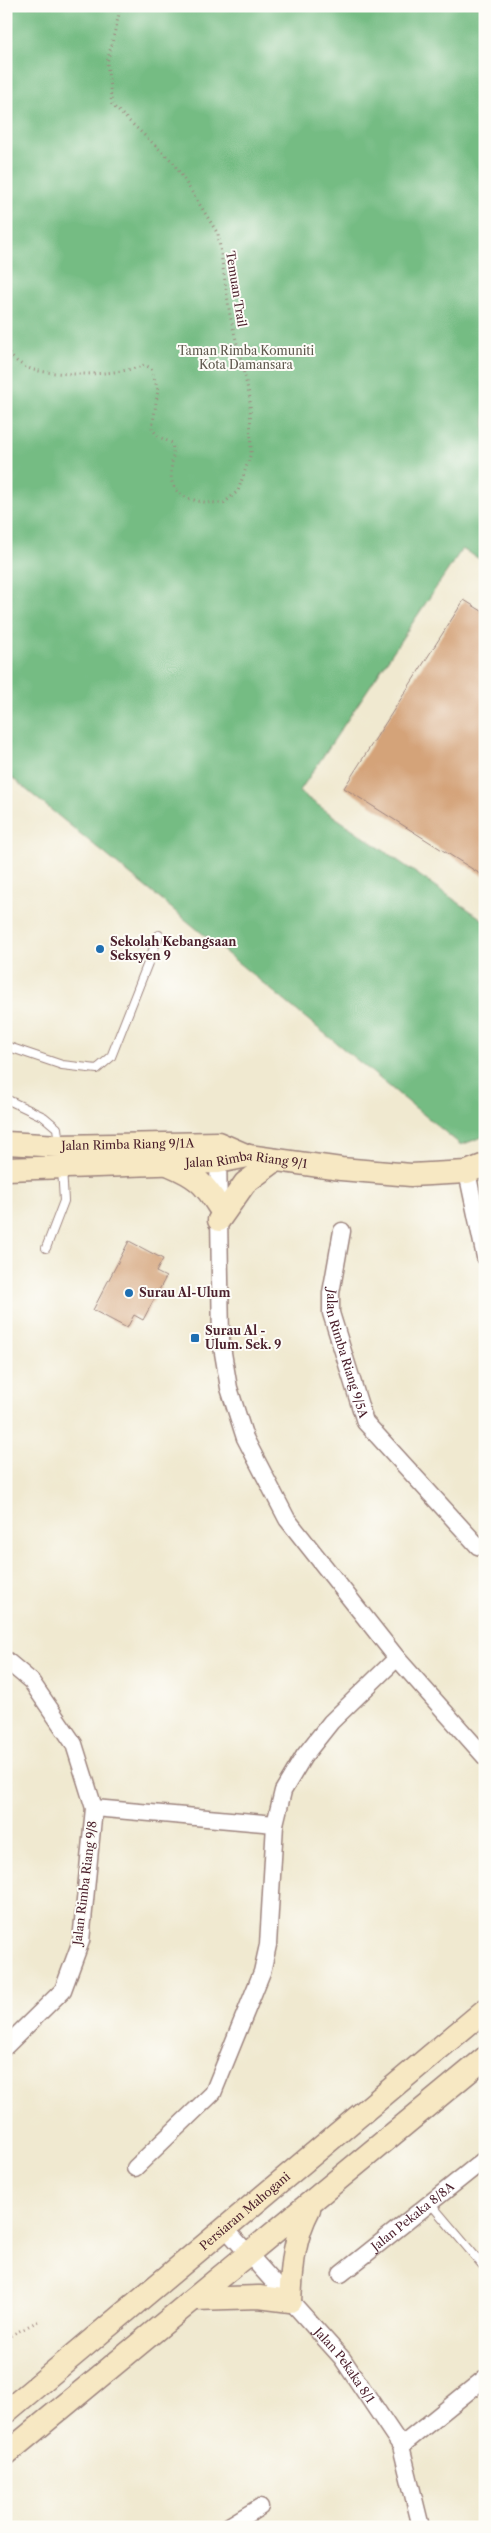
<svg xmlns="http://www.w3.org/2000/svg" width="491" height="2533" viewBox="0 0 491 2533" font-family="'Libre Caslon Text',serif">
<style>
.forest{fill:#74bc83;stroke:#5f6e57}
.building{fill:#d4a379}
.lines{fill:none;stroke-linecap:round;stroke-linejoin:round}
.lane-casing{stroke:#9d847e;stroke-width:10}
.street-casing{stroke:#9d847e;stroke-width:19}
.secondary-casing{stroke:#9d847e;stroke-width:25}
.path{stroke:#9d847e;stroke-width:3;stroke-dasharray:1 4;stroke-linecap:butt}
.lane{stroke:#fff;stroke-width:8}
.street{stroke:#fff;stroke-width:16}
.secondary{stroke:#f7e8c3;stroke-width:22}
.poi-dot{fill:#1f6fb2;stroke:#fdfcf7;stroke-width:2}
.labels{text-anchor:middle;stroke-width:4;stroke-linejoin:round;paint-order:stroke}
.street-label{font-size:12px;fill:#4a1f2b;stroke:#fdfcf7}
.park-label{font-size:12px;fill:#5f584d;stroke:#fdfcf7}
.poi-label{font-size:12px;font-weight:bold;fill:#4a1f2b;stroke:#fdfcf7;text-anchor:start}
</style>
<rect width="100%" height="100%" fill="#fdfcf7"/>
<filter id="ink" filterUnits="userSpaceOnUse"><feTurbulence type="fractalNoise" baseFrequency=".02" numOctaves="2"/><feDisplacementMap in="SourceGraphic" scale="10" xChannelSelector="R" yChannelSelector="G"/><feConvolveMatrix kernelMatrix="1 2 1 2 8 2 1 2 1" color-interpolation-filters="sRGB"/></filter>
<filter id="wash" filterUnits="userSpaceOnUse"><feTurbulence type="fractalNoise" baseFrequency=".0096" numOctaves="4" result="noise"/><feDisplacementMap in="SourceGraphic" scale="20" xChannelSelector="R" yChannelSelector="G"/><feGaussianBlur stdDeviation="1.12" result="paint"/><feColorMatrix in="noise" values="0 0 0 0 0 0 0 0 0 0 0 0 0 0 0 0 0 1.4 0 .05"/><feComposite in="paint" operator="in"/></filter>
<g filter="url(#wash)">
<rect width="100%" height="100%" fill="#f0e9d0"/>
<path class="forest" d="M6,6H485V562L462,549L299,792L485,921V1136L461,1145L6,773Z"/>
<g id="blocks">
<path class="building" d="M464,600L485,613V877L344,788Z
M129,1241L163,1259L156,1272L166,1277L143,1320L134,1315L127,1328L93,1310Z"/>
</g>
</g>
<g filter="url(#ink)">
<use href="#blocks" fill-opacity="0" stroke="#9d847e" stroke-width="1"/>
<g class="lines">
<g class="lane-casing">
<path id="lane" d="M6,1046L62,1065L97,1069L111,1057L159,935
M6,1099L44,1117L57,1128L59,1144
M46,1248L64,1201L62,1168
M430,2203L485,2268"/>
</g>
<g class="street-casing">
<g id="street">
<path d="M218,1152L221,1341L229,1388L245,1438L287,1519L397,1658L485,1757"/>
<path d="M467,1172L485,1257"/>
<path id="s1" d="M342,1231L331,1293V1313L365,1422L478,1546L485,1548"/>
<path d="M6,1660L31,1681L74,1744L94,1808L81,1941L63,1990L6,2046"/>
<path d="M94,1808L275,1824"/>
<path d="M135,2168L213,2093L262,1972L268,1945L275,1824L283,1791L304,1756L331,1722L397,1658"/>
<path id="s2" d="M225,2228L342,2358L401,2446L421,2527"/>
<path id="s3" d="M341,2274L485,2159"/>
<path d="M401,2446L485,2378"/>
<path d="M227,2527L260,2507"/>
</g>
</g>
<g class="secondary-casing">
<g id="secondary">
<path id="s4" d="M6,1143L60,1146L218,1143L248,1156"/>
<path d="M170,1165C196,1176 204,1183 219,1207"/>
<path id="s5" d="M6,1169L218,1162L248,1156L341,1169L411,1175L467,1172L485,1165"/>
<path d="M219,1220L245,1183L276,1160"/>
<path d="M196,2299L259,2297L290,2301C292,2268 293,2239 309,2209"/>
<path id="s6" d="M6,2412L485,2010"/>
<path d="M6,2454L485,2058"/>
</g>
</g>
<path class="path" d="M6,350C12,359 23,367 34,370C61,376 118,376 144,365L151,368L158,390L152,429L159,437L172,443C175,456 171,462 171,474C171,502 205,503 224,503L238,491L251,453L250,398L230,315L218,234L173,162L112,105L107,63L121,6
M6,2338L38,2321"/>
<use href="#lane" class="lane"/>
<use href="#street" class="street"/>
<use href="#secondary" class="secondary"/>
</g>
</g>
<g class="poi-dot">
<circle cx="100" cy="949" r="5"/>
<circle cx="129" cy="1293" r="5"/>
<rect x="190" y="1333" width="10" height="10" rx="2.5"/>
</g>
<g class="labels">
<g class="street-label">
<text transform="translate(236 289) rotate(81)" y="4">Temuan Trail</text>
<text dy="4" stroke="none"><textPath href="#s4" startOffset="122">Jalan Rimba Riang 9/1A</textPath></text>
<text dy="4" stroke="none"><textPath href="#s5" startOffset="241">Jalan Rimba Riang 9/1</textPath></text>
<text dy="4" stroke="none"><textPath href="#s1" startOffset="126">Jalan Rimba Riang 9/5A</textPath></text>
<text transform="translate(85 1883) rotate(-83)" y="4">Jalan Rimba Riang 9/8</text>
<text dy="4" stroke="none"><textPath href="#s6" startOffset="312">Persiaran Mahogani</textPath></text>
<text dy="4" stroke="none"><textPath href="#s3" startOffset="92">Jalan Pekaka 8/8A</textPath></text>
<text dy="4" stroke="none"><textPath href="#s2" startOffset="182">Jalan Pekaka 8/1</textPath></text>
</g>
<g class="park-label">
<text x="246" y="355">Taman Rimba Komuniti<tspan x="246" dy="14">Kota Damansara</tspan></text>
</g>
<g class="poi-label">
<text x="110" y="946">Sekolah Kebangsaan<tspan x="110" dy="14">Seksyen 9</tspan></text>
<text x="139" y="1297">Surau Al-Ulum</text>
<text x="205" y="1335">Surau Al -<tspan x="205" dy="14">Ulum. Sek. 9</tspan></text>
</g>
</g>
<rect width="491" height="2533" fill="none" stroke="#fdfcf7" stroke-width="25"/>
</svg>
